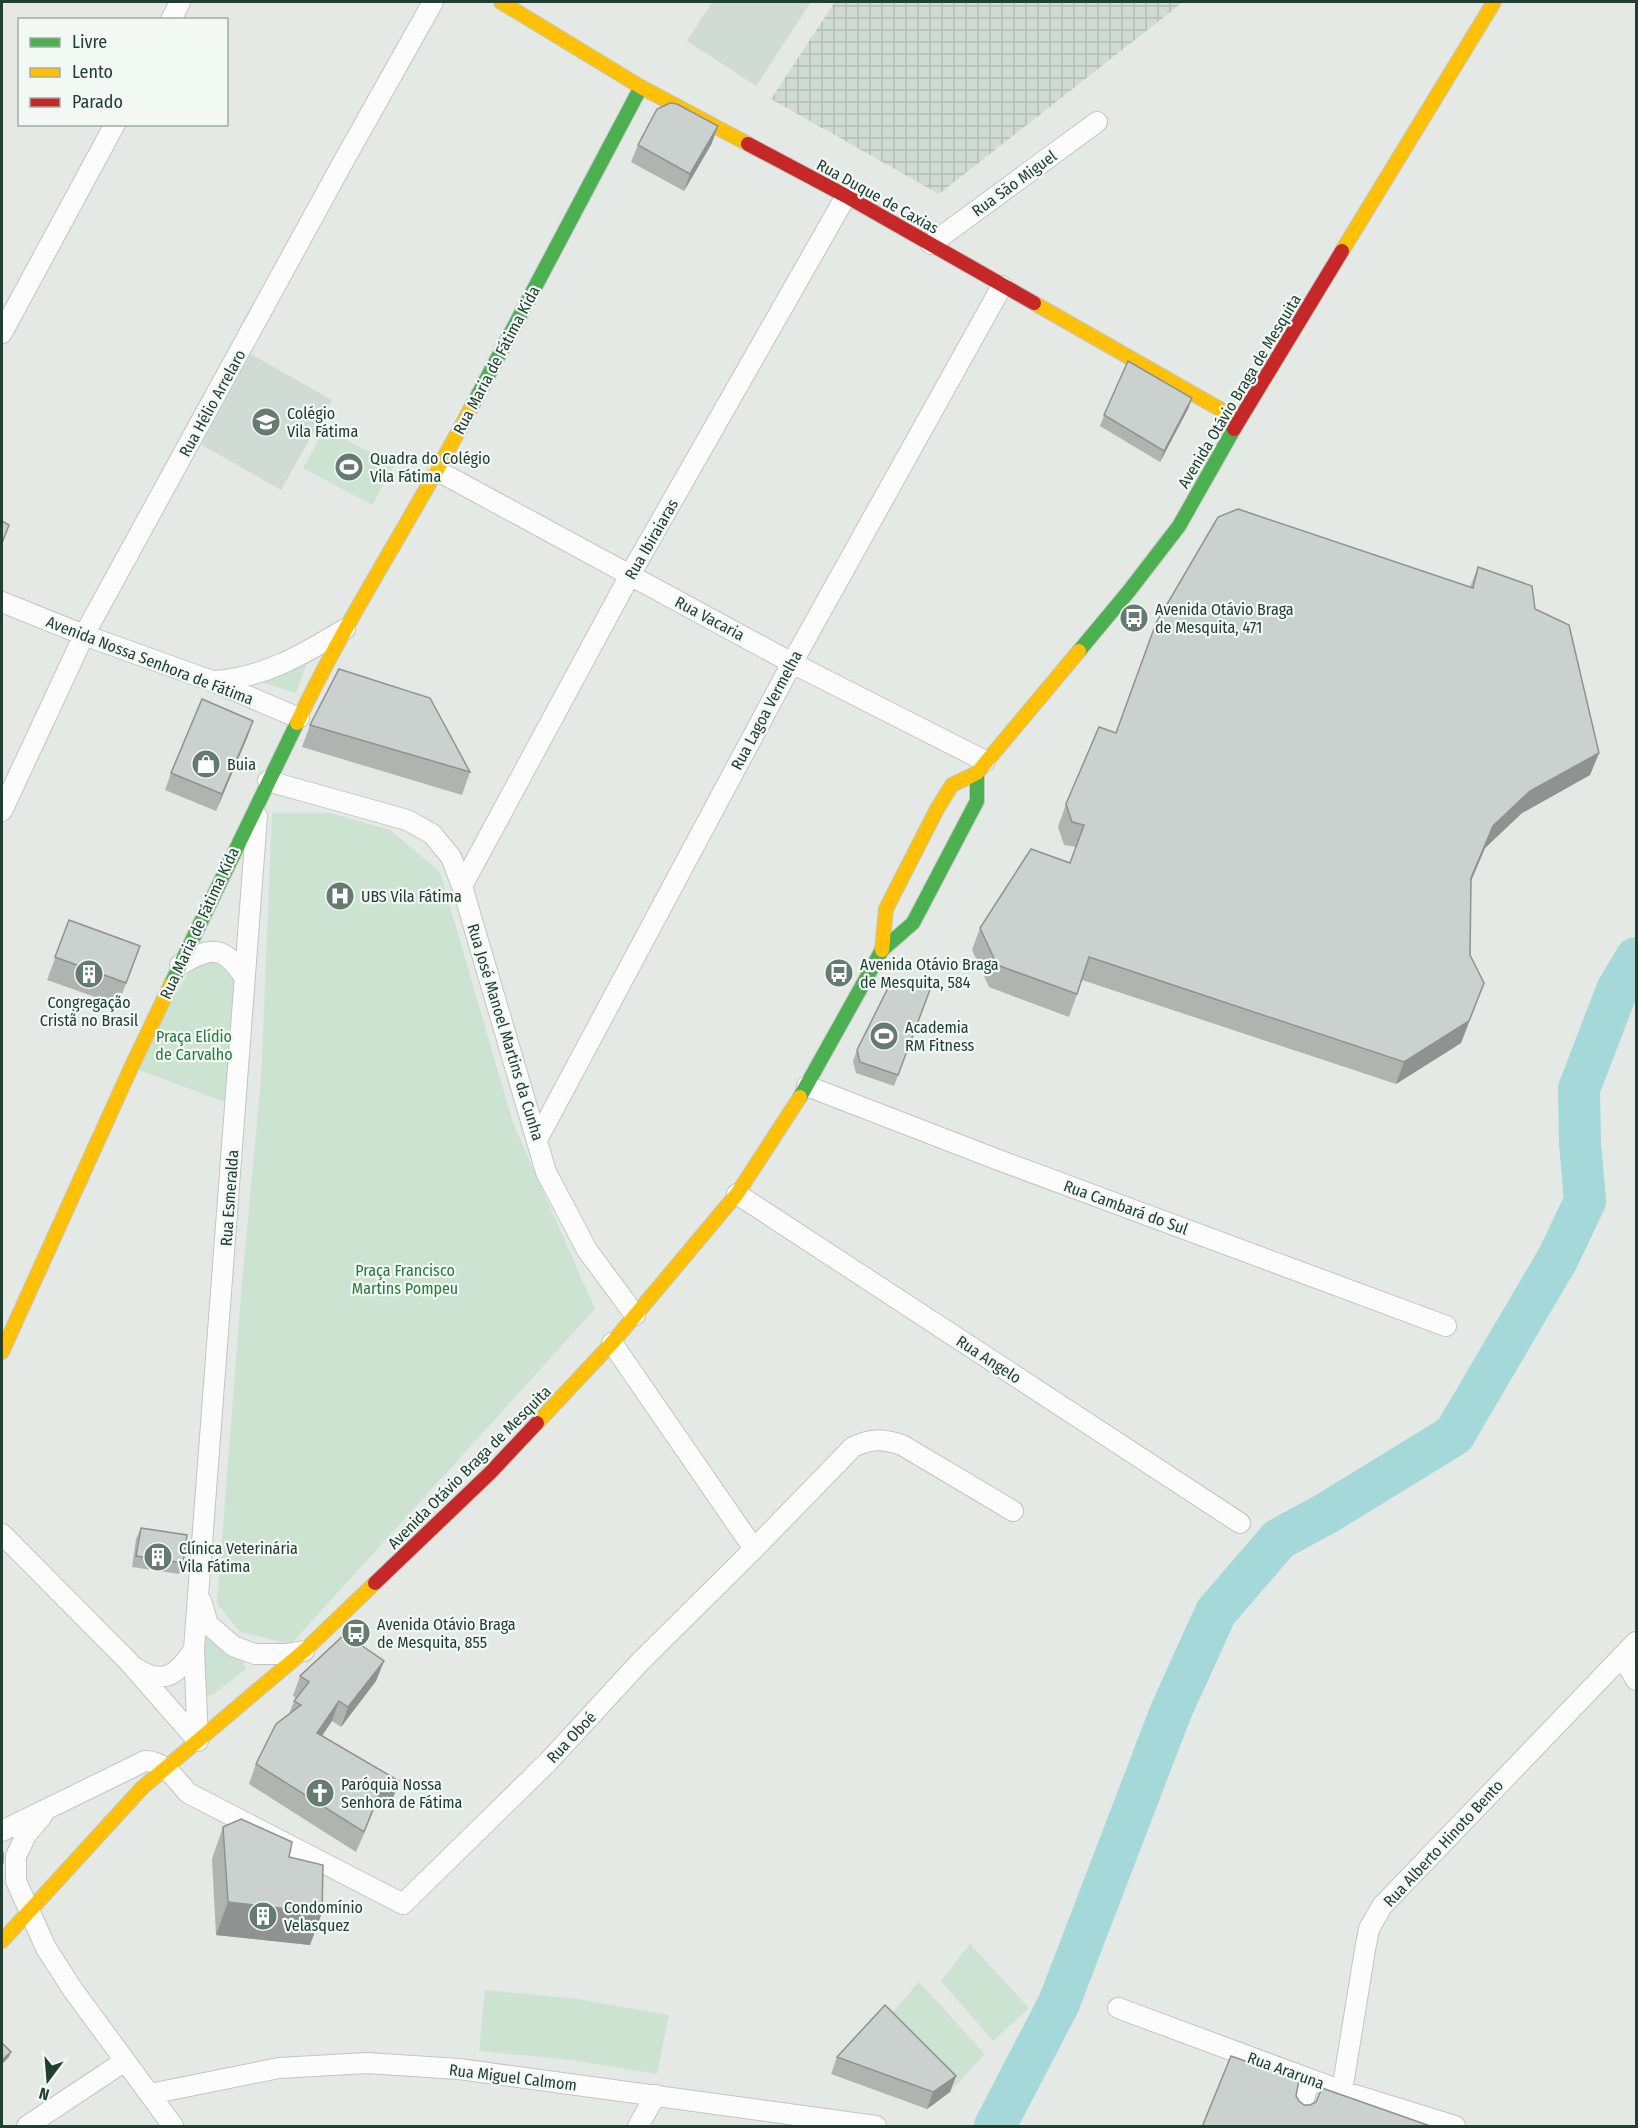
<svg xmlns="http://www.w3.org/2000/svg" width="1638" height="2128" viewBox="0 0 1638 2128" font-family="'Fira Sans Condensed',sans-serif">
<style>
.built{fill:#d1dbd6}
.industrial{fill:url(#industrial-grid)}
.green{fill:#cde3d1}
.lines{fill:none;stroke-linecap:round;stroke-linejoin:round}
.river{stroke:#a4d8d9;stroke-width:42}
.street-casing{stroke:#c1c6c3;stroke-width:22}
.fast-casing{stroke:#bfc7c3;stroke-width:16}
.slow-casing{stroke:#bfc7c3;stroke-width:16}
.jam-casing{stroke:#bfc7c3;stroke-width:16}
.street{stroke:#fbfcfb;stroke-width:20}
.fast{stroke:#4caf50;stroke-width:14}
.slow{stroke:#ffc107;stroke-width:14}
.jam{stroke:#c62828;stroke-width:14}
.wall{fill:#afb4b1}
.shaded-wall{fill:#8e9290}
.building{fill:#cbd1ce;stroke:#8e9290;stroke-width:1.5}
.labels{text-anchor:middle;stroke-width:4.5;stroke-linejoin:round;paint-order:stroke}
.street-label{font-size:16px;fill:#213e32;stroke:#f2f9f4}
.poi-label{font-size:16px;fill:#213e32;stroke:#f2f9f4;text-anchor:start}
.park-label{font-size:16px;fill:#2a763e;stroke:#f2f9f4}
</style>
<defs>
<pattern id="industrial-grid" width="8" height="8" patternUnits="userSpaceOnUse" patternTransform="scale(1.5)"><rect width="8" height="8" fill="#d1dbd6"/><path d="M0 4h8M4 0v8" fill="none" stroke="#b3bdb8"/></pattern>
</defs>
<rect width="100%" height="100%" fill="#e4e9e6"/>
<path class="built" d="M712,2H811L756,86L687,41Z
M251,354L332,400L281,490L200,444Z"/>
<path class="industrial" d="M835,2H1183L939,194L771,99Z"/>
<path class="green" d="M325,428L394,466L372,505L303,468Z
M307,662L296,693L252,679Z
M272,813H330L390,830L440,872L513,1123L595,1309L291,1644L240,1632L217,1604L242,1282L261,1080Z
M210,954L238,978L233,1105L134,1068L197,957Z
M203,1630L243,1661L246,1669L212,1695L206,1697L203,1685Z
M970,1944L1029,2008L993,2041L941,1981Z
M919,1982L985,2054L950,2092L888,2018Z
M485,1990L578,1999L669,2015L657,2074L572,2060L479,2051Z"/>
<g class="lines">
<path class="river" d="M995,2126L1059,2003L1171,1711L1216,1612L1279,1539L1327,1513L1454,1435L1558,1258L1585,1201L1580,1143L1579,1089L1617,990L1636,958"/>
<g class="street-casing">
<path id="street" d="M171,20L180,2
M931,244L1097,122
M2,333L115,124
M438,471L792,663L985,761
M2,602L84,635L212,681L299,718
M215,681C263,678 304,654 345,629
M268,781L407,820L432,834L451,857L462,886L546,1172L587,1250L635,1315
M2,811L84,635L342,164L433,2
M462,886L630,575L846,196
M180,965C211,946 224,945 245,978
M807,1086L996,1159L1446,1326
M538,1138L792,663L1002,286
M737,1194L1240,1523
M2,1534L127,1660L198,1741
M754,1549L853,1447C872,1438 882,1439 902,1445L1013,1511
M201,1601L208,1624L233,1646L255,1654H286L304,1651
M1622,1656L1636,1680
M136,1668C164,1687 179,1673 194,1649
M198,1741L194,1649L257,816
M42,1816L26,1835L16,1856V1881L46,1948L73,1990L173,2126
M2,1831L145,1761C164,1760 177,1781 188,1793L403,1904L548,1762L640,1662L754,1549L612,1343
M1118,2008L1342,2091L1455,2126
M1342,2091L1365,1950L1369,1929L1382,1906L1636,1642
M150,2094L279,2068L367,2063L459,2069L876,2126
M27,2126L125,2061
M638,2126L656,2095
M1296,2126L1310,2079"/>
</g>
<g class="fast-casing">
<path id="fast" d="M471,408L641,87
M1079,651L1129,591L1179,526L1234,429
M171,984L297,723
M800,1097L882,950L913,923L977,801V773"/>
</g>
<g class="slow-casing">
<path id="slow" d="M501,2L641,87L748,144
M1342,251L1494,2
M1034,303L1239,420
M297,723C348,615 415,515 471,408
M882,950L886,909L937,809L952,785L977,773L1079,651
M2,1352L130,1070L171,984
M537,1423L612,1343L737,1194L800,1097
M2,1941L142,1788L304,1651L375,1583"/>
</g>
<g class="jam-casing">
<path id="jam" d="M748,144L846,196L1034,303
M1234,429L1342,251
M375,1583L490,1473L537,1423"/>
</g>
<use href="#street" class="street"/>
<use href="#fast" class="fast"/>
<use href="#slow" class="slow"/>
<use href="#jam" class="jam"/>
</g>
<path class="wall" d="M712,143L684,191L631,162L638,145Z
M1192,398L1188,409L1160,462L1100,426L1104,415Z
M1478,567L1535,609L1599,753L1590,775L1522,813L1485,848L1471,881L1470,955L1484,983L1461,1043L1396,1084L1082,980L1069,1017L989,987L972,950L980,928L1070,863L1076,847L1064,845L1058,827L1066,804L1116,733L1470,587Z
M253,721L247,738L216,811L165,790L171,773Z
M310,725L470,772L462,795L302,747Z
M69,920L140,946L118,1005L47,980Z
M931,987L894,1086L856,1073L853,1061L857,1050Z
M141,1528L183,1563L179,1574L132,1567L136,1539Z
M384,1661L376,1681L341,1727L332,1721L322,1736L399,1781L392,1801L374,1809L356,1852L249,1784L256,1764L289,1714L294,1701L296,1698L293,1696L300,1676Z
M223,1827L289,1857L310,1945L216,1935L212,1859Z
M837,2057L956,2076L950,2092L927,2109L831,2074Z"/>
<path class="shaded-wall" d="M718,126L712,143L684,191L690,174Z
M1192,398L1188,409L1160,462L1164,451Z
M253,721L247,738L216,811L222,794Z
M1599,753L1590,775L1522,813L1485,848L1463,900L1471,878L1493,826L1530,791Z
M1484,983L1461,1043L1396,1084L1404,1062Z
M384,1661L376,1681L341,1727L348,1707Z
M339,1701L332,1721L310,1753L317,1733Z
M399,1781L392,1801L374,1809L356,1852L381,1789Z
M228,1902L322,1913L310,1945L216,1935Z
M11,2052L9,2057L2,2064V2060Z
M956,2076L950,2092L927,2109L933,2092Z"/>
<path class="building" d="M670,103L677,104L718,126L690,174L638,145L657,109Z
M1128,361L1192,398L1164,451L1104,415Z
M1238,509L1473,588L1478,567L1532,586L1535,609L1569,625L1599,753L1530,791L1493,826L1471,878L1470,955L1484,983L1469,1021L1404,1062L1089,957L1077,994L997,965L980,928L1031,849L1070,863L1084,825L1072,822L1066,804L1099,727L1116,733L1156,623L1218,517Z
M2,521L9,525L2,543Z
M339,669L430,698L470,772L310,725Z
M202,699L253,721L222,794L171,773Z
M69,920L140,946L126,983L55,957Z
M893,978L931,987L898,1075L860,1062L857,1050Z
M141,1528L187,1535L183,1563L136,1556Z
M345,1634L384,1661L348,1707L339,1701L317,1733L399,1781L381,1789L364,1832L256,1764L276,1724L301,1705L294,1701L309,1682L300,1676Z
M241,1819L292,1842L289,1857L323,1865L322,1913L228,1902L223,1827Z
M2,1851L3,1853V1862L2,1866Z
M885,2005L956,2076L933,2092L837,2057Z
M2,2043L11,2052L2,2060Z
M1231,2056L1299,2080L1296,2096L1299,2101L1304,2105H1310L1316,2102L1322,2088L1433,2127H1202Z"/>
<defs>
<g id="school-disc" transform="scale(1.5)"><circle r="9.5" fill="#657a71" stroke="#f2f9f4"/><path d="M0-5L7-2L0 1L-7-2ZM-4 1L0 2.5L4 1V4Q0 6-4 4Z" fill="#fff"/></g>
<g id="stadium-disc" transform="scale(1.5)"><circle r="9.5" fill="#657a71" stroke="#f2f9f4"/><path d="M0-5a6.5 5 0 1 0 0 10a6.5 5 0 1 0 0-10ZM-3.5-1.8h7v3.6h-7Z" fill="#fff"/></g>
<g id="bus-disc" transform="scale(1.5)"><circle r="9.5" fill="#657a71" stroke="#f2f9f4"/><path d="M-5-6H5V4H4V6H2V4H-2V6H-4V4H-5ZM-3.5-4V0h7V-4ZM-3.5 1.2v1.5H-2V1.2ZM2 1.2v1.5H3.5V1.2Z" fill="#fff"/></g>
<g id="shop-disc" transform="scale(1.5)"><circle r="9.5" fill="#657a71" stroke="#f2f9f4"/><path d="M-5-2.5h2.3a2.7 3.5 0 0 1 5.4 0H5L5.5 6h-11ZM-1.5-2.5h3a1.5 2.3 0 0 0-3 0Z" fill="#fff"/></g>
<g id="hospital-disc" transform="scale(1.5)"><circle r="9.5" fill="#657a71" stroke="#f2f9f4"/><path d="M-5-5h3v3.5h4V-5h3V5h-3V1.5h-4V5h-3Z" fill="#fff"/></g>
<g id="building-disc" transform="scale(1.5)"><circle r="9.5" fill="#657a71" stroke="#f2f9f4"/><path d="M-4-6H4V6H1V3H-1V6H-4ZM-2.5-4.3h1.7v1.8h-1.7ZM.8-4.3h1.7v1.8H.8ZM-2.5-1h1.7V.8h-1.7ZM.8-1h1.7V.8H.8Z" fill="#fff"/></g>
<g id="church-disc" transform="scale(1.5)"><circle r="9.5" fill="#657a71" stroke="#f2f9f4"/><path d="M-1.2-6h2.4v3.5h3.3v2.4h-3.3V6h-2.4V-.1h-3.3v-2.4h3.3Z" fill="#fff"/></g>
</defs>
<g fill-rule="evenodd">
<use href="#school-disc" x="266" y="422"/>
<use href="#stadium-disc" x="349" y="467"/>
<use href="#bus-disc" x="1134" y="618"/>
<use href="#shop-disc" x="206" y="764"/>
<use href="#hospital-disc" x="340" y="896"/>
<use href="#bus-disc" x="839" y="973"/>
<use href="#building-disc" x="89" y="974"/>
<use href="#stadium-disc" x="884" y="1036"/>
<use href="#building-disc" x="158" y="1557"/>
<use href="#bus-disc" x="356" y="1633"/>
<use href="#church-disc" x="320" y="1793"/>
<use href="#building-disc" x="263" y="1916"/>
</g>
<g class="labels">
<g class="street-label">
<text transform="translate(1014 183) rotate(-36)" y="6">Rua São Miguel</text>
<text transform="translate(878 196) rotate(29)" y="6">Rua Duque de Caxias</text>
<text transform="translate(496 360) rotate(-62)" y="6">Rua Maria de Fátima Kida</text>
<text transform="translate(1239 391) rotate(-59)" y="6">Avenida Otávio Braga de Mesquita</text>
<text transform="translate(212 403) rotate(-61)" y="6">Rua Hélio Arrelaro</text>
<text transform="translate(651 539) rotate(-60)" y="6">Rua Ibiraiaras</text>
<text transform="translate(710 618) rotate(28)" y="6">Rua Vacaria</text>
<text transform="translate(150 660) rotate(21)" y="6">Avenida Nossa Senhora de Fátima</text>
<text transform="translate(766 710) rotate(-62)" y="6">Rua Lagoa Vermelha</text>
<text transform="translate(199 923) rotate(-65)" y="6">Rua Maria de Fátima Kida</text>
<text transform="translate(506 1032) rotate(73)" y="6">Rua José Manoel Martins da Cunha</text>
<text transform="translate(229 1198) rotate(-86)" y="6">Rua Esmeralda</text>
<text transform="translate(1126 1207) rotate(20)" y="6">Rua Cambará do Sul</text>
<text transform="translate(989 1359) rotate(33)" y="6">Rua Angelo</text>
<text transform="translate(469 1467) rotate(-45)" y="6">Avenida Otávio Braga de Mesquita</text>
<text transform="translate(571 1737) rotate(-47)" y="6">Rua Oboé</text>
<text transform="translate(1443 1843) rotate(-47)" y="6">Rua Alberto Hinoto Bento</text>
<text transform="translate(1286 2070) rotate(20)" y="6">Rua Araruna</text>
<text transform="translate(513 2077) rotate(7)" y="6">Rua Miguel Calmom</text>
</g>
<g class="poi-label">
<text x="287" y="419">Colégio<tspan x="287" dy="18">Vila Fátima</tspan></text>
<text x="370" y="464">Quadra do Colégio<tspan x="370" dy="18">Vila Fátima</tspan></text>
<text x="1155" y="615">Avenida Otávio Braga<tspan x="1155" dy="18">de Mesquita, 471</tspan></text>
<text x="227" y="770">Buia</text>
<text x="361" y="902">UBS Vila Fátima</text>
<text x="860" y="970">Avenida Otávio Braga<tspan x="860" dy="18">de Mesquita, 584</tspan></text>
<text x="89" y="1008" text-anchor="middle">Congregação<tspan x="89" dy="18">Cristã no Brasil</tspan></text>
<text x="905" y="1033">Academia<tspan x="905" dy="18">RM Fitness</tspan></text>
<text x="179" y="1554">Clínica Veterinária<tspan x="179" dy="18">Vila Fátima</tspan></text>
<text x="377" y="1630">Avenida Otávio Braga<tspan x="377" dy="18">de Mesquita, 855</tspan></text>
<text x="341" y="1790">Paróquia Nossa<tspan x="341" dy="18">Senhora de Fátima</tspan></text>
<text x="284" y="1913">Condomínio<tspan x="284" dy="18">Velasquez</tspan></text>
</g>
<g class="park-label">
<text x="194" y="1042">Praça Elídio<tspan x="194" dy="18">de Carvalho</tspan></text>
<text x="405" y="1276">Praça Francisco<tspan x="405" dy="18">Martins Pompeu</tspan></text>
</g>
</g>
<rect width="1638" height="2128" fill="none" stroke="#213e32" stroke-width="6"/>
<rect x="18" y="18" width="210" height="108" fill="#f2f9f4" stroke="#9eaea6" stroke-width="1.5"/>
<rect x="30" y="38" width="30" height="9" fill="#4caf50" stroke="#9eaea6" stroke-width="1.5"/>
<text x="72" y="48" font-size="18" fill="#213e32">Livre</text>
<rect x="30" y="68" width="30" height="9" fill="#ffc107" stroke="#9eaea6" stroke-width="1.5"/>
<text x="72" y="78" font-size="18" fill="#213e32">Lento</text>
<rect x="30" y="98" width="30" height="9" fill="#c62828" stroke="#9eaea6" stroke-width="1.5"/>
<text x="72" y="108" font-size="18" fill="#213e32">Parado</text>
<g transform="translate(48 2080) rotate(196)" stroke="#f2f9f4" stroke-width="4.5" paint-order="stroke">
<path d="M0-4.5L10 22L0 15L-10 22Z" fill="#213e32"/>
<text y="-9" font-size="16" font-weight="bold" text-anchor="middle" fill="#213e32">N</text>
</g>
</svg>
